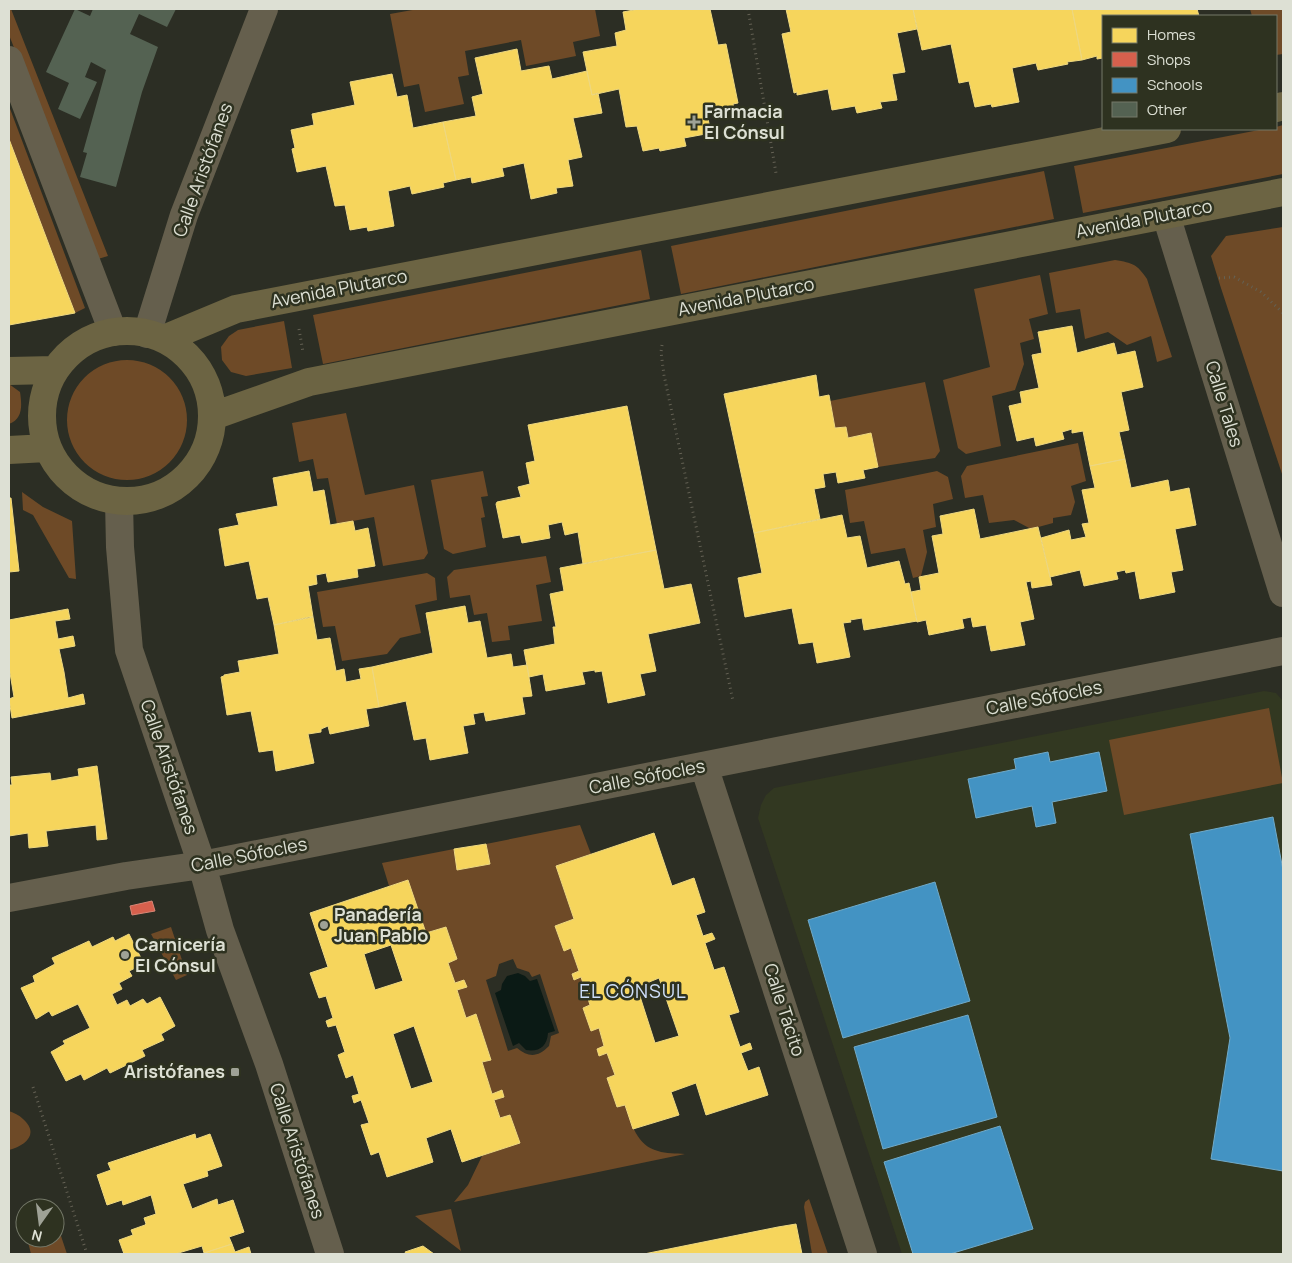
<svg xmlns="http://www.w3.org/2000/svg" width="1292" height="1263" viewBox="0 0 1292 1263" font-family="Manrope,sans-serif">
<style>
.built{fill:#323821}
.green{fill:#6e4a27;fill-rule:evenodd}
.water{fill:#0b1a15}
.homes{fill:#f6d55c;stroke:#eed880;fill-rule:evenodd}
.shops{fill:#d6604d;stroke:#d88676}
.schools{fill:#4393c3;stroke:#71aac8}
.building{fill:#546252}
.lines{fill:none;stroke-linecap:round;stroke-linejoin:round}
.path{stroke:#646154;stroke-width:3;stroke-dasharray:1 4;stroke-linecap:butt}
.minor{stroke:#655f4d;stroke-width:28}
.major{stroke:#6c6443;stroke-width:28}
.poi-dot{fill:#9fa296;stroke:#2e3220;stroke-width:2}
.labels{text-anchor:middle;stroke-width:5;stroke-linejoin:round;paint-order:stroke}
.poi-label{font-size:18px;font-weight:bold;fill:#dde0d4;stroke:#2e3220;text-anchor:start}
.street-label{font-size:18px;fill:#dde0d4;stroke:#2e3220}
.neighbourhood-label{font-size:19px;letter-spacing:1px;fill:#cfdff9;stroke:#2e3220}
</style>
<rect width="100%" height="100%" fill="#2c2e24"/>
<path class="built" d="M1264,691L1276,693L1283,701V1254H902L758,818L761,805L766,795L774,788Z"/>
<path class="green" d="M9,9H11L108,256L98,259L9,35Z
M418,9H595L600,36L573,42L576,56L526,66L521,40L465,51L469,75L458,77L464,104L425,112L419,84L404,87L390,14Z
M1250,9H1283V54L1276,55V16H1252Z
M9,106L85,308L75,313L9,141Z
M1283,125V174L1083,213L1074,166L1264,129H1276V127Z
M1044,171L1054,219L681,294L671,246Z
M1283,227V477L1220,285L1211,256L1226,236Z
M641,250L650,299L323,364L313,315Z
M1115,260C1133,263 1137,264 1147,279L1172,357L1157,362L1151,336L1127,345L1108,332L1085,339L1080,309L1056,313L1049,273Z
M1040,275L1048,314L1029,319L1034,339L1020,343L1024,364L1015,390L992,396L1001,446L966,454L958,448L943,380L990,367L974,289Z
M284,321L292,368L246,376L231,372L222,360L221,347L229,336L238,330Z
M67 420a60 60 0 1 1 120 0a60 60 0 1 1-120 0Z
M925,382L940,451L935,458L878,467L871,433L848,438L846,427L835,428L830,401Z
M9,384L20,392C22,405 23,419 9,424Z
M346,413L365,495L414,485L428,553L424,559L383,566L374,517L337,524L328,478L317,479L313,459L299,462L292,423Z
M1078,443L1086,481L1071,486L1075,502L1071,515L1053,518V523L1031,529L1014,520L989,523L983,495L965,498L961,476L967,466Z
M483,471L488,496L481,497L485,517L481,518L486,547L453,554L444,549L431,480Z
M937,471L948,477L953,499L933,504L936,527L923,530L927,552L921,576L913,578L905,548L871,554L864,521L850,523L845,490Z
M22,492L43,507L72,521L76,579L69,578L33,515L23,510Z
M546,556L551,582L536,585L542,621L508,626L510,640L492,642L487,613L474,615L470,595L450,598L447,577L454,570Z
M427,573L435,578L437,600L415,605L421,633L400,638L387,654L342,661L335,626L323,627L317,592Z
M1269,708L1283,783L1124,815L1109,740Z
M580,825L591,854L556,866L574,919L555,926L564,951L571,948L579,971L572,974L574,980L581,977L590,1005L583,1008L591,1030L599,1028L604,1046L600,1055L607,1053L615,1075L607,1078L617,1107L625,1105C631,1123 637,1146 658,1151C666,1154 676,1153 685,1154L454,1202L468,1185L482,1156L519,1142L510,1115L500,1118L494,1100L503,1097L501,1090L492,1094L482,1062L491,1059L476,1014L466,1018L457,990L467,986L464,980L455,983L448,963L457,959L446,927L426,933L408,881L389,886L382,863L454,849L458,870L489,864L486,844ZM513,959L517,968L529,972L532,977L540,974L559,1033L551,1036L549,1046C538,1057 529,1058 517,1048L508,1051L486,980L496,976L499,964Z
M171,927L187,975L176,980L151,934Z
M9,1111C14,1113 19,1115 23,1119C40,1134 25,1146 9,1150Z
M809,1199L828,1254H812L804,1207L805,1202Z
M451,1209L461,1251L415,1216Z
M55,1218L67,1254H31L27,1238H55Z"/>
<path class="water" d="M518,973L525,976L530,981L537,979L555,1031L548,1033C547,1047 539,1052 526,1050L519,1043L513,1046L495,993L501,990L502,984L507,976Z"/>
<path class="homes" d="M639,9H710L718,45L726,44L738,103L733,104L734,108L707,114L711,133L684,138L686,146L660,151L659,148L643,151L637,126L626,127L619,89L592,95L583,52L617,46L615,33L626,30L623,12Z
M786,9H913L917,29L897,33L905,72L892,74L897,100L880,102L882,108L857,113L855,106L832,110L828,89L797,95V92L794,93L782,34L791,32Z
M913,9H1072L1082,60L1067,62L1068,64L1038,70L1036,63L1012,68L1019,102L992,107L991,104L975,107L969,81L959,83L951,44L922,50Z
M1072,9H1197L1199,16H1103V58L1097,59V56L1082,60Z
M517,49L521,71L549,66L552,79L587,71L592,95L598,93L602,113L573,118L582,157L568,160L573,186L556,188L557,193L531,199L524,163L502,168L504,176L472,183L471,177L456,180L443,122L476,116L472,97L483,94L475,58Z
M392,74L397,97L407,95L413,128L443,122L456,180L443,183L444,187L412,194L410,186L388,191L394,226L368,231L367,227L350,230L345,205L335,206L326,166L297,172L292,149L295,148L291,130L314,125L312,114L355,105L350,82Z
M9,139L60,274L75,313L9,325Z
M1072,326L1077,353L1114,343L1117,355L1135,351L1143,387L1121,392L1129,430L1119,432L1125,459L1090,466L1083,431L1072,433V429L1062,432L1064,439L1036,446L1034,437L1017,441L1009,406L1022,403L1020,392L1039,388L1032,355L1042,353L1038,332Z
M816,375L819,397L829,395L835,428L846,427L848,438L871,433L878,467L863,470L865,478L838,483L836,472L823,474L825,487L814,489L820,519L754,533L724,394Z
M627,406L656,550L583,564L578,532L565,535L562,522L548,525L550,538L522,543L520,535L503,538L496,504L497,502L521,497L518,487L530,484L526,463L535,461L528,425Z
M1125,459L1131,488L1168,480L1170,492L1189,488L1196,525L1175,529L1183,570L1171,572L1175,592L1140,599L1135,571L1126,573L1125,570L1116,572L1118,579L1084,586L1080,570L1050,577L1041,538L1069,530L1071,540L1086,537L1082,524L1089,523L1082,490L1095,488L1090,466Z
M309,471L313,492L324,490L330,525L353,521L355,531L368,528L375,566L357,569L358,577L328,582L326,573L316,575L317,584L308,586L313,617L274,625L268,597L257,599L249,561L225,566L219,529L239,525L236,514L278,506L273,478Z
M9,498H11L19,571L9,572Z
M974,509L980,539L1038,527L1052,585L1032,588L1031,581L1026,582L1034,619L1020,622L1025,645L991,651L986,625L973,627L971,617L962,619L964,628L929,635L926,620L917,622L911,592L921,590L919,577L939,573L932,536L943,534L940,516Z
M842,515L847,538L860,536L867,568L899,561L905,584L909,583L917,621L864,630L862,618L850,620L851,622L843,623L850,657L817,663L813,642L799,644L792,608L745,617L738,578L762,573L754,533Z
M656,550L664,589L691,584L700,623L648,634L656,671L640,674L645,695L608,703L602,671L595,672V670L582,672L585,684L546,691L543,674L529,677L524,650L555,644L553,627H556L550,594L564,591L560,568Z
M465,606L468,623L480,621L487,658L511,654L513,667L527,665L532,696L522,697L525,714L486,721L484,712L473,714L475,724L463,726L468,753L430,760L426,738L414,740L406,701L379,707L372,667L433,653L426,613Z
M68,609L70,619L55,621L58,639L73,636L75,646L59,649L64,672L68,698L83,694L85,704L12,718L9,699L14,697L9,667V620Z
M309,617H313L317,640L330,638L336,671L344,669L346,682L361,679L359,669L372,667L379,707L366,709L369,726L330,734L328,726L321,729V732L308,734L314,763L276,771L273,750L259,752L251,711L227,715L221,677L224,676V675L240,672L238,661L279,654L274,625Z
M97,766L107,839L97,840L96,825L46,831L48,846L29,848L28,833L9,836V785H12L11,777L50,773L51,781L79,776L78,769Z
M654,833L672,886L694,878L705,912L696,915L703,936L712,933L715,939L705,943L714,970L724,967L739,1012L729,1015L740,1047L750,1043L752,1049L741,1053L748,1071L759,1067L768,1095L706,1115L696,1083L671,1092L679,1115L633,1129L625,1105L617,1107L607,1078L615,1075L607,1053L599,1056L597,1049L604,1046L599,1028L591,1031L583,1008L590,1005L581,977L574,980L572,974L579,971L571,948L564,951L555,926L574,919L556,866ZM659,978L679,1036L655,1043L637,987Z
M486,844L490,864L457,870L454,849Z
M408,880L426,933L446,927L457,959L448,963L455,983L464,980L467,987L457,990L466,1018L476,1014L491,1060L482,1062L492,1094L502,1090L504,1097L494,1100L500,1118L510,1115L520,1143L462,1162L451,1129L426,1138L433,1162L387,1177L379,1152L371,1155L361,1125L369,1123L361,1100L354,1103L352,1096L359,1094L353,1075L346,1078L338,1055L345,1052L336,1025L328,1027L326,1021L333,1018L326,996L319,998L310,973L328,967L310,913ZM391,945L403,981L375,990L364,954ZM414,1026L433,1082L411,1089L393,1034Z
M129,934L144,964L129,971L132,976L119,983L122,989L112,994L117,1005L127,1000L130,1006L143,999L147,1004L160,997L175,1026L161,1034L164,1040L142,1050L145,1056L110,1073L107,1068L84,1080L81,1074L66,1081L51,1052L65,1044L63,1041L90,1028L78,1004L52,1016L49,1011L36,1019L21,988L35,982L33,976L55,964L52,958L89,941L92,947L113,937L115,941Z
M195,1134L196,1139L210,1134L222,1166L207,1171L208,1176L183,1184L192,1209L217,1199L218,1205L233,1200L244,1232L229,1237L232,1244L204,1253L202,1246L175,1254H124L119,1240L133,1235L131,1230L145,1225L146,1224L144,1218L156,1214L153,1202L151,1195L123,1205L122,1200L107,1205L97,1175L111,1170L108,1163Z
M796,1224L802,1254H644L778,1227Z
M232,1244L235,1252L249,1247L251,1254H205L204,1253Z
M423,1246L434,1254H406L405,1252Z"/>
<path class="shops" d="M152,901L155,911L132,915L130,906Z"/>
<path class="schools" d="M1048,752L1050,762L1099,752L1107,791L1052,802L1056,823L1036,827L1032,806L976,818L968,779L1016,769L1014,759Z
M1273,817L1283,870V1171L1211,1159L1230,1038L1190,834Z
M935,882L970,1001L843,1038L808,920Z
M968,1015L997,1117L883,1149L854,1047Z
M1000,1126L1033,1229L950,1254H913L884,1162Z"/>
<path class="building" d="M75,9L90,16L93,9H176L167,27L139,14L130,34L158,47L142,92L116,187L80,177L87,153L83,152L106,70L91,62L85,77L97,82L80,119L58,109L69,83L46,72Z"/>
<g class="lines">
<path class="path" d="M748,9L776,173
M1219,278L1234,277L1261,292L1283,313
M299,329L303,352
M662,345L661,352L664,375L733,701
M33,1087L87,1254"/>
<path class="minor" d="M9,60L113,332
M1166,215L1283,593
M147,334L184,215L264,9
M119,501L120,547L129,650L202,865L220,930L269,1064L330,1254
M704,766L863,1254
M9,898L126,876L202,865L1283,651"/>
<path class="major" d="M1276,108L1283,106
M42 416a85 85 0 1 1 170 0a85 85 0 1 1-170 0Z
M164,339L236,309L1167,129
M9,371L54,370
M213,416L309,382L1283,192
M9,450L47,448"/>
</g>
<g class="poi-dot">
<path d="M691.5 114.5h5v5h5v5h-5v5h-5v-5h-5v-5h5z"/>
<circle cx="324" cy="925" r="5"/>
<circle cx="125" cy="955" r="5"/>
<rect x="230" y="1067" width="10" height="10" rx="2.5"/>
</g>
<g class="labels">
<g class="poi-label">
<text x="704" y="118">Farmacia<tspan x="704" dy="21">El Cónsul</tspan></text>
<text x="334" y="921">Panadería<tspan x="334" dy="21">Juan Pablo</tspan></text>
<text x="135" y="951">Carnicería<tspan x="135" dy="21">El Cónsul</tspan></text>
<text x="225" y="1078" text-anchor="end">Aristófanes</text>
</g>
<g class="street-label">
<text transform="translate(203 170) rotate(-70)" y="6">Calle Aristófanes</text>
<text transform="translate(1144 219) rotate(-11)" y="6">Avenida Plutarco</text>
<text transform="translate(339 289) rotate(-11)" y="6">Avenida Plutarco</text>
<text transform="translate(746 297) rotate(-11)" y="6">Avenida Plutarco</text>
<text transform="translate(1224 404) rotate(73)" y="6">Calle Tales</text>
<text transform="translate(1044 698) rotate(-11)" y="6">Calle Sófocles</text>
<text transform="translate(169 767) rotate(71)" y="6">Calle Aristófanes</text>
<text transform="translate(647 777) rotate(-11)" y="6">Calle Sófocles</text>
<text transform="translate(249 855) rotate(-11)" y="6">Calle Sófocles</text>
<text transform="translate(784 1010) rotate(72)" y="6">Calle Tácito</text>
<text transform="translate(297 1151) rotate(72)" y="6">Calle Aristófanes</text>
</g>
<g class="neighbourhood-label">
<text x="633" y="998">EL CÓNSUL</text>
</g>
</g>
<rect width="1292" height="1263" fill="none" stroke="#dde0d4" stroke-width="20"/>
<rect x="1102" y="15" width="175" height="115" fill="#2e3220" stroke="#747868"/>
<rect x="1112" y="28" width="25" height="15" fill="#f6d55c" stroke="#747868"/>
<text x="1147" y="40" font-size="15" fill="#dde0d4">Homes</text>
<rect x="1112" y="52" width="25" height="15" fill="#d6604d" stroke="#747868"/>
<text x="1147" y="65" font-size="15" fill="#dde0d4">Shops</text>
<rect x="1112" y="78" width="25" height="15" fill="#4393c3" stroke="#747868"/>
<text x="1147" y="90" font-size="15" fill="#dde0d4">Schools</text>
<rect x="1112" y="102" width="25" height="15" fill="#546252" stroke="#747868"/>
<text x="1147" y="115" font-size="15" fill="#dde0d4">Other</text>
<g transform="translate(40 1223) rotate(194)"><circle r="24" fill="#2e3220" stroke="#747868"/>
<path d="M0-4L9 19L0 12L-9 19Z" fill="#9fa296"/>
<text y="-8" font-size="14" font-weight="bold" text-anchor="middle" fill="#dde0d4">N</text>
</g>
</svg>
